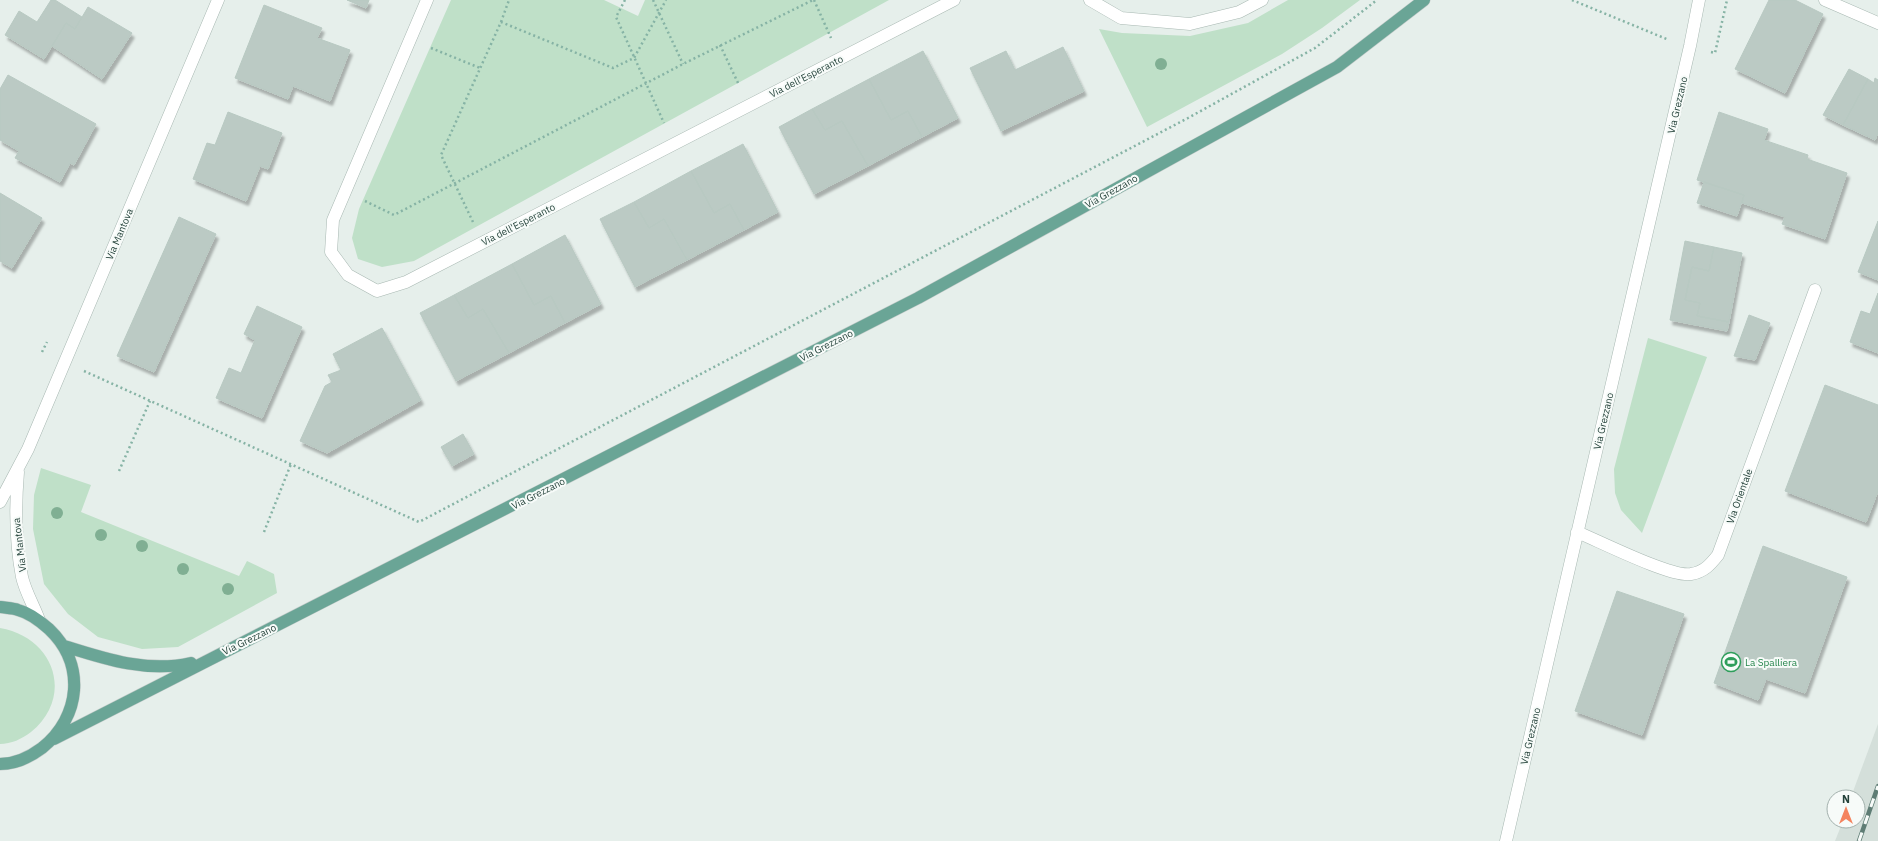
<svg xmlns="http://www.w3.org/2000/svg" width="1878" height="841" viewBox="0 0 1878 841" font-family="'IBM Plex Sans',sans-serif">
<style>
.built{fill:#d4dfda}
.green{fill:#bfe0c8}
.building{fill:#bbcac4;stroke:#b8c9c2;filter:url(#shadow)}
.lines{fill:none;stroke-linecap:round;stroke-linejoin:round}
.minor-casing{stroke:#a8b8b2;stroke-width:13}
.major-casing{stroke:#c2cac8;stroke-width:13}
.path{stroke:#86b3a5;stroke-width:2.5;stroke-dasharray:2 3;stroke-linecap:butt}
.minor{stroke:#fff;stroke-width:12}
.major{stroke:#6aa596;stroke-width:12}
.rail-casing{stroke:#5f7d75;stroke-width:4.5}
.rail{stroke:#f7fbf9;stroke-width:3;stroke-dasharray:9;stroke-linecap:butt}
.tree{fill:#80af93}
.labels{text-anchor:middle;stroke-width:4;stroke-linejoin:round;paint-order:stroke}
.street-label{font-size:10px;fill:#24423a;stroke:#f7fbf9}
.leisure-label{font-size:10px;fill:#27864d;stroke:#f7fbf9;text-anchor:start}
</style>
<defs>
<filter id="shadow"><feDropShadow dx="2.5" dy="4.5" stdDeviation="1" flood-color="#0004"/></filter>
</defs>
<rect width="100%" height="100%" fill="#e6efeb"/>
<path class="built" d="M1878,724V841H1835L1843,821H1858V797H1851Z"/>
<path class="green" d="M451,0H604L638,16L645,0H889L414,261L382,267L358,259L352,238L359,209Z
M1288,0H1360L1322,28L1282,54L1147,127L1099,29L1122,33L1190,36L1248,23Z
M1648,338L1707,357L1642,533L1621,510L1615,493L1614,469Z
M41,468L91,485L81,512L239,576L247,561L274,574L277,593L178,647L142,649L98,637L68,614L44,584L33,529L34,495Z
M0,628C54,637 75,696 31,732C22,739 11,744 0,744Z"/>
<path class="building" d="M51,0H55L82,17L75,29L66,23L44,59L5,35L19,11L37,22Z
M347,0H369L366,8Z
M1769,0H1795L1823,14L1785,93L1735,69Z
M264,5L322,28L317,38L350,50L330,101L293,86L288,99L235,78Z
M88,7L132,33L102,79L52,46L66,23L75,29Z
M1063,47L1084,91L1001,131L970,68L1006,51L1015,70Z
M923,51L958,118L922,137L908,111L891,120L869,79Z
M1849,69L1868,79L1843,125L1823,115Z
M8,75L96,124L74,165L70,163L60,182L15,158L19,151L0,140V89Z
M1875,78L1878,80V133L1875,140L1843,125L1868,79L1874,83Z
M869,79L891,120L908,111L922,137L868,166L842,121L825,130L812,109Z
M812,109L825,130L842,121L868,166L814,194L779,127Z
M228,112L282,133L268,169L260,166L246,201L193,179L207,143L215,145Z
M1719,112L1768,129L1764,140L1808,155L1807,159L1847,173L1825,239L1782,224L1785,217L1742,203L1744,195L1697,180Z
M743,144L778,212L744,230L730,204L714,213L691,171Z
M691,171L714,213L730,204L744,230L687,260L664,219L649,228L634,202Z
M1704,182L1744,195L1737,216L1697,203Z
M0,193L42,218L12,268L0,261Z
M634,202L649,228L664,219L687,260L635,287L600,219Z
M179,217L216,234L154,372L117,356Z
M1878,221V280L1858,272Z
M565,235L601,304L565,323L551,296L534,305L512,264Z
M1685,241L1714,247L1709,271L1692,267L1685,300L1700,303L1697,316L1729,322L1727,331L1670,320Z
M1714,247L1742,253L1729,322L1697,316L1700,303L1685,300L1692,267L1709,271Z
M512,264L534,305L551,296L565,323L509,353L483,309L468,318L454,295Z
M1878,293V353L1850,342L1861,311L1870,314Z
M454,295L468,318L483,309L509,353L456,381L420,313Z
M257,306L302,327L262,418L216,398L229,368L241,373L255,340L244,334Z
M1749,315L1770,323L1755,360L1734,356Z
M382,328L421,400L327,453L300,441L325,386L332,382L328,375L341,370L333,354Z
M1825,385L1878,405V491L1866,522L1785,491Z
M463,434L474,454L452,466L441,447Z
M1763,546L1847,577L1805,693L1766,679L1758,700L1714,683Z
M1617,591L1684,614L1642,735L1575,711Z"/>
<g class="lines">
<g class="minor-casing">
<path id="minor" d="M427,0L333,220L331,252L348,275L377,291L406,282L954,0
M1090,0L1121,18L1190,24L1239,12L1262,0
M1825,0L1878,23
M18,472C15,508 15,541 22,577C25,591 34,606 39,620
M0,502L28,449L218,0
M1577,532C1599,541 1672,578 1691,574C1704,572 1710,565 1718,555L1815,290
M1506,841L1690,46L1699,0"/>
</g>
<g class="major-casing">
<path id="major" d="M0,607C6,608 13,608 18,610C30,613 40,621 49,629C86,664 81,717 42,748C30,757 15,764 0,764
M64,646C105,659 147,673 191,663
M54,739L918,298L1337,67L1424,0"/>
</g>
<path class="path" d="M625,0L616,17L664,123
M653,0L683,64
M814,0L831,38
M1572,0L1669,40
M501,22L509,0
M720,45L739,85
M431,48L480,68
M1711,52L1715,53L1727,0
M365,201L394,215L683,64L813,0
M473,222L441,155L501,22L613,68L634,58L666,0
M42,352L47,342
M84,371L419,522L1188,118L1315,48L1377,0
M119,471L150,401
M264,532L291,464"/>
<use href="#minor" class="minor"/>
<use href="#major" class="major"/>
<g class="rail-casing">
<path id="rail" d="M1859,841L1878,786"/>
</g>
<use href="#rail" class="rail"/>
</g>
<g class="tree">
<circle cx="1161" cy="64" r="6"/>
<circle cx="57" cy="513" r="6"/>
<circle cx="101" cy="535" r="6"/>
<circle cx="142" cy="546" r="6"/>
<circle cx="183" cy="569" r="6"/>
<circle cx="228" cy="589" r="6"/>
</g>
<defs>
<g id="stadium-ring" transform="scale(1)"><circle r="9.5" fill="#f7fbf9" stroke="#2e9e5b" stroke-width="1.5"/><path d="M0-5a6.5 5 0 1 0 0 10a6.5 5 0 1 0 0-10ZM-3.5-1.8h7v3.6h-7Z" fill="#2e9e5b"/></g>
</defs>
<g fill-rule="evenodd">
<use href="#stadium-ring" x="1731" y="662"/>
</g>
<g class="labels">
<g class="street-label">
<text transform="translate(806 76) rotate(-27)" y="4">Via dell'Esperanto</text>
<text transform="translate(1677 105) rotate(-77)" y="4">Via Grezzano</text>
<text transform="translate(1111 191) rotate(-29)" y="4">Via Grezzano</text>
<text transform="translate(518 224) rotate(-27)" y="4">Via dell'Esperanto</text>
<text transform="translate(119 234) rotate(-67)" y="4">Via Mantova</text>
<text transform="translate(826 345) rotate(-27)" y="4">Via Grezzano</text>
<text transform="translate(1603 421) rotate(-77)" y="4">Via Grezzano</text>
<text transform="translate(538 493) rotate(-27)" y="4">Via Grezzano</text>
<text transform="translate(1739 496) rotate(-70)" y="4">Via Orientale</text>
<text transform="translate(19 545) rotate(-97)" y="4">Via Mantova</text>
<text transform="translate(249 639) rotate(-26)" y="4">Via Grezzano</text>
<text transform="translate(1530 736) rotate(-77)" y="4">Via Grezzano</text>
</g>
<g class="leisure-label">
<text x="1745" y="666">La Spalliera</text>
</g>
</g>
<g transform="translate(1846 809)"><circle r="19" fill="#f7fbf9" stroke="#a3b1ad"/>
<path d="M0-3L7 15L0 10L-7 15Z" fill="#f4845f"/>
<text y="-6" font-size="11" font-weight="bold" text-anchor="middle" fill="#24423a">N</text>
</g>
</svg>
